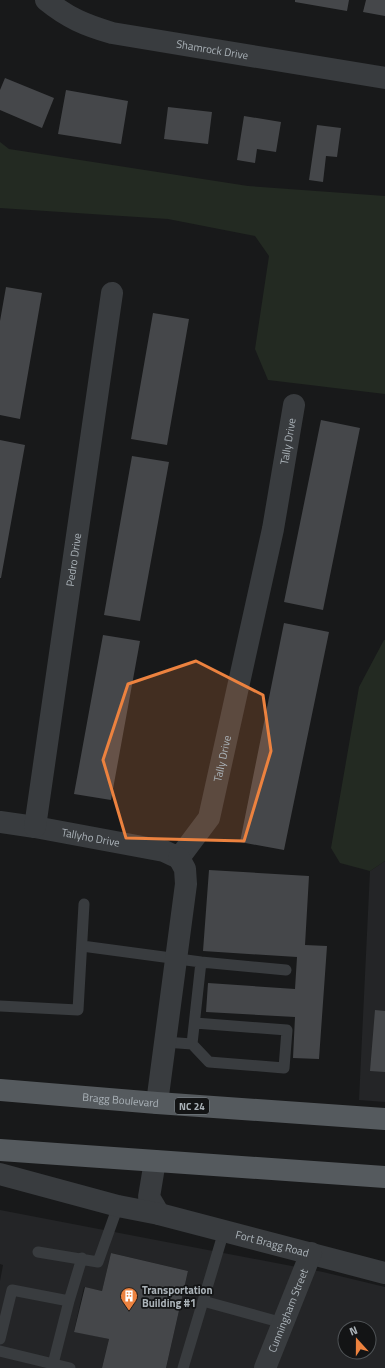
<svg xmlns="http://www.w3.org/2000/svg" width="385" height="1368" viewBox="0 0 385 1368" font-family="'Titillium Web',sans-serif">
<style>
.built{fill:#242527;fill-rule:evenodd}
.green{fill:#232a22}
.building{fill:#45474a}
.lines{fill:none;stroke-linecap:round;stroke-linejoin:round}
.service{stroke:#393c3f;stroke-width:11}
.minor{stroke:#393c3f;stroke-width:22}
.tertiary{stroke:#393c3f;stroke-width:22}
.primary{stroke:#555a5e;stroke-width:22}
.marked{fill:#ec823f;fill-opacity:0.2;stroke:#ec823f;stroke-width:3;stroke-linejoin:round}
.labels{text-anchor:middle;stroke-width:3.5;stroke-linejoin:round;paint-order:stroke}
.shield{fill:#131415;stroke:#7d8388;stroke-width:1}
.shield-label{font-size:10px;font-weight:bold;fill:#abb3b9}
.street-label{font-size:11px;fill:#abb3b9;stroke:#131415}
.poi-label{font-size:11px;font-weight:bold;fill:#abb3b9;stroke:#131415;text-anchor:start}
</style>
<rect width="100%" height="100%" fill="#18191a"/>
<path class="built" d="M385,861V1102L359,1100L370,871Z
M0,1210L323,1272L385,1287V1368H166L188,1271L111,1253L102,1291L84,1287L74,1331L109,1339L102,1368H0V1281L3,1265L0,1264ZM345,1328H369V1352H345Z"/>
<path class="green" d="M0,142L9,149L248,186L385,196V394L268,380L255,349L269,256L255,236L168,219L0,208Z
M384,640H385V861L370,871L340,863L331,848L359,687Z"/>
<path class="building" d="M295,0H349L347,11L295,2Z
M366,0H385V16L363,12Z
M5,78L54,98L42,128L0,110V90Z
M66,90L128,101L121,144L58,134Z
M168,107L212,112L208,144L164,139Z
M244,116L281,122L276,152L257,149L255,163L237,160Z
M317,125L341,128L337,157L326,156L323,182L309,180Z
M6,287L42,293L20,419L0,415V321Z
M153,313L189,319L167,445L131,439Z
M321,420L360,428L323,610L284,602Z
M0,440L25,445L1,578H0Z
M132,456L169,462L140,621L104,615Z
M284,623L329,632L284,850L240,842Z
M103,635L140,641L111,800L74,794Z
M209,870L309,876L305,945L327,946L319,1059L293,1058L295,1017L206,1012L208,983L295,989L297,957L203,951Z
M375,1010L385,1011V1072L370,1071Z
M111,1253L188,1271L166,1368H102L109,1339L74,1332L85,1287L102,1291Z"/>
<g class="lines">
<path class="service" d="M82,946L201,962
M0,1006L78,1010L84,904
M195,1023L287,1030L284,1068L209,1062L192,1044L201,962L286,970
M165,1042L192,1044
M38,1252L98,1262L118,1206
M203,1301L283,1323
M0,1339L12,1290L69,1301L82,1258
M0,1351L70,1368
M53,1364L69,1301
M183,1368L224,1231"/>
<g class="minor">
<path id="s1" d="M46,0C68,18 85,25 112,33L385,78"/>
<path id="s2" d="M0,822L35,827L164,851L179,858L209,818L273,529L294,405"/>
<path id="s3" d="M35,827L112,293"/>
<path d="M155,1161L149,1197L159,1214"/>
<path id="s4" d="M0,1174L118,1206L159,1214L385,1273"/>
<path id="s5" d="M265,1368L311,1253"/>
</g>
<path class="tertiary" d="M157,1103L186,884L185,869L179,858"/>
<g class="primary">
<path id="s6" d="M0,1090L157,1103L385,1119"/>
<path d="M0,1150L385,1177"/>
</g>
</g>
<path class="marked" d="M196,661L263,695L271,751L244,841L126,838L103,760L128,684Z"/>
<defs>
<g id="building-pin" transform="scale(0.9)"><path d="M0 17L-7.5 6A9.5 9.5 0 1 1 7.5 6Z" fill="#ec823f" stroke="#131415"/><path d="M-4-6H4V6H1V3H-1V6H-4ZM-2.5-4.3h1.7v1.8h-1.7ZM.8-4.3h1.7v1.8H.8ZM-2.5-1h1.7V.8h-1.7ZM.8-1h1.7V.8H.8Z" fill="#fff"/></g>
</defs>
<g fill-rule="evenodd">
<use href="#building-pin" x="129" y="1296"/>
</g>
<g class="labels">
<rect class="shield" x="175" y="1098" width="34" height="16" rx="3"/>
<g class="shield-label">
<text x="192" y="1110">NC 24</text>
</g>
<g class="street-label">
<text dy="4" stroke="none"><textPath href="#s1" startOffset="176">Shamrock Drive</textPath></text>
<text dy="4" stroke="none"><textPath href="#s2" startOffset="618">Tally Drive</textPath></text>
<text dy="4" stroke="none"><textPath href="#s3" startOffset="270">Pedro Drive</textPath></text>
<text dy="4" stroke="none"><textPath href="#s2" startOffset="294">Tally Drive</textPath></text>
<text dy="4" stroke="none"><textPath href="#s2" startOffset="92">Tallyho Drive</textPath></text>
<text dy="4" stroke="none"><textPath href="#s6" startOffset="121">Bragg Boulevard</textPath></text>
<text dy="4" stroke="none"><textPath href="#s4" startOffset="281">Fort Bragg Road</textPath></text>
<text dy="4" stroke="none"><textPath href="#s5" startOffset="62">Cunningham Street</textPath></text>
</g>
<g class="poi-label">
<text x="142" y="1294">Transportation<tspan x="142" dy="13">Building #1</tspan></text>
</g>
</g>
<g transform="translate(357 1340) rotate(339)"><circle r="19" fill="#131415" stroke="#505457"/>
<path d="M0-3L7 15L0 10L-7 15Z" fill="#ec823f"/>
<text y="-6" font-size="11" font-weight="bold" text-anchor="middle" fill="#abb3b9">N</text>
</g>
</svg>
